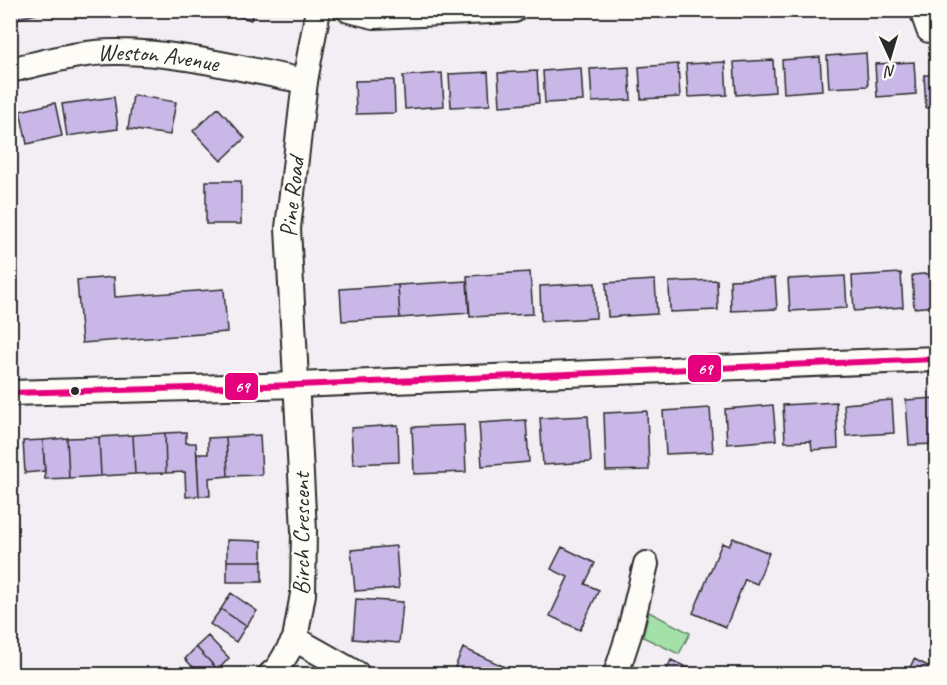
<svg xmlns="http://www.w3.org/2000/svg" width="947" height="685" viewBox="0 0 947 685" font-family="Caveat,sans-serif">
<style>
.green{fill:#a3e1a9;stroke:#67866a;stroke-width:1.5}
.building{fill:#c8b7e7;stroke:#2b2b2b;stroke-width:1.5}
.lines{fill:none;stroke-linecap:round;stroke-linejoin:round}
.street-casing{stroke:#2b2b2b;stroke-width:28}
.street{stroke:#fdfcf7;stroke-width:24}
.bus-1-casing{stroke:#fdfcf7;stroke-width:10}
.bus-1{stroke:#e5007d;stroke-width:6}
.bus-dot{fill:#2b2b2b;stroke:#fdfcf7;stroke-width:2}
.labels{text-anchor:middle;stroke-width:4.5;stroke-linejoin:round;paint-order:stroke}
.street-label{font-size:24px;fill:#2b2b2b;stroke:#fdfcf7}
.line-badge{stroke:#fdfcf7;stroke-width:2}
.badge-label{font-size:16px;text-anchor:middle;font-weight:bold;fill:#fff}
</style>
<rect width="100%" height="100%" fill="#f2eef4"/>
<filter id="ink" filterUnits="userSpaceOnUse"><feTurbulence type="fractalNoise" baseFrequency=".0167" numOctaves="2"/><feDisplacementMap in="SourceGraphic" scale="12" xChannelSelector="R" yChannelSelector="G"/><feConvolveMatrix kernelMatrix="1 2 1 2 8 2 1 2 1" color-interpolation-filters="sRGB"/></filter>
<g filter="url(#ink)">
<path class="green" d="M649,612L690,633L679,654L643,637Z"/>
<path class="building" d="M17,10H53L19,18Z
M220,10H254L251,20Z
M866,53L868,86L829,88L827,56Z
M820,57L822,90L784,93L782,60Z
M773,60L775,92L736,95L734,62Z
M725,62L727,95L688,97L686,64Z
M914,62L916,94L877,97L875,64Z
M678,64L680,97L641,99L639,67Z
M629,67L631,100L592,102L590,69Z
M581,68L583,101L545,103L543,71Z
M537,71L539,103L500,106L498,73Z
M488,72L490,105L451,107L449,74Z
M442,73L444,106L405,109L403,76Z
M924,75H936V107L926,108Z
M394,80L395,113L356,114L355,81Z
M133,95L176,102L170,135L128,129Z
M114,97L118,129L67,136L62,104Z
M55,103L62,136L27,144L20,111Z
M218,108L245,138L221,161L193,131Z
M206,181H241V224H206Z
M10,227H14L15,252L10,253Z
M530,272L533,314L470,317L467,276Z
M901,273L903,307L854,311L852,276Z
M936,273V306L914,308L912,275Z
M845,276L847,308L790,311L788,279Z
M114,277L115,297L224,289L227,332L82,343L77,280Z
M775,278L777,309L731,311L730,280Z
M655,280L657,314L608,317L606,283Z
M717,280L718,310L670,312L669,282Z
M467,281L469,313L400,318L398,285Z
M595,283L596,318L541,321L540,286Z
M398,285L400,318L342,321L340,289Z
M936,398V444L909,445L906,400Z
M892,400L894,433L846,436L844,404Z
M836,402L838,448L812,450L811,441L785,442L783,405Z
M773,405L776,440L727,444L725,409Z
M710,408L713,452L666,454L663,411Z
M647,411L649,470L606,471L604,413Z
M588,416L591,462L543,465L540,418Z
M526,420L529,462L482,466L479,423Z
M398,425L399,462L353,464L351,428Z
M464,425L466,472L414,474L412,427Z
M186,432V443H196L199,496L186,497L185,472L166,473L165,433Z
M165,433L166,473L135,474L133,435Z
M133,435L135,474L101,476L99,437Z
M260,435L262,475L228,476L226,437Z
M99,437L101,476L69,478L67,438Z
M226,437L228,476L209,478L210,496H199L197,454H208V438Z
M67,438L69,478L45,479L43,440Z
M43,440L45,471L25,473L23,441Z
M733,538L769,553L757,584L745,579L726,627L693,613L722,543L729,546Z
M227,540L262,541V561H227Z
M396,546L399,588L355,591L351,550Z
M562,547L595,563L585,584L599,590L580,630L550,616L568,577L551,569Z
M227,561H262V582H227Z
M231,593L257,611L246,626L221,609Z
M356,599L403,602L399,643L353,639Z
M221,609L246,626L236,642L210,624Z
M208,636L229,658L218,670L196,647Z
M196,647L218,670L213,674H200L185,659Z
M463,648L503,666L499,674H452Z
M914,659L936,670V674H907Z
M671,660L701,674H665Z"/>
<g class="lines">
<g class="street-casing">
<g id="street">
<path d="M349,10L374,16L514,10"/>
<path d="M922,10L929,30L936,31"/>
<path id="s1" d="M10,70C46,62 82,51 119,52C179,52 245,70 305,81"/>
<path d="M10,393L297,385L936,359"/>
<path d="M295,639L357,674"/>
<path id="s2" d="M271,674L278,668L295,639L303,594L304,531L288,228L305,81L318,10"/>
<path d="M616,674L629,634L646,564"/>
</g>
</g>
<use href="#street" class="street"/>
<g class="bus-1-casing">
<path id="bus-1" d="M10,393L297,385L936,359"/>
</g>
<use href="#bus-1" class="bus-1"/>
</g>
</g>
<circle class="bus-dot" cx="75" cy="391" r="5"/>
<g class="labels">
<g class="street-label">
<text dy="8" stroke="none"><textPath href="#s1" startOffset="150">Weston Avenue</textPath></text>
<text dy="8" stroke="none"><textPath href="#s2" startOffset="486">Pine Road</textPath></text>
<text transform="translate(301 534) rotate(-90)" y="8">Birch Crescent</text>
</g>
</g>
<g class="line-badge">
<rect x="687" y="354" width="35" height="29" rx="6" fill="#e5007d"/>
<rect x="224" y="372" width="35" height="29" rx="6" fill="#e5007d"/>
</g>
<g class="badge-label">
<text x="705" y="374">69</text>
<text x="242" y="392">69</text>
</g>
<rect width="947" height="685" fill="none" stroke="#fdfcf7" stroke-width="36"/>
<rect x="18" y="18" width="911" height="649" fill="none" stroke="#2b2b2b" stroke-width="2" filter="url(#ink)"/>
<g transform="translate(890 57) rotate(176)" stroke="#fdfcf7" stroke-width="4.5" paint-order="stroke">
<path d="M0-4.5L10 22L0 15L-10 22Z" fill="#2b2b2b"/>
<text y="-9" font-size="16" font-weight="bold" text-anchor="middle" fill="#2b2b2b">N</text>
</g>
</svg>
